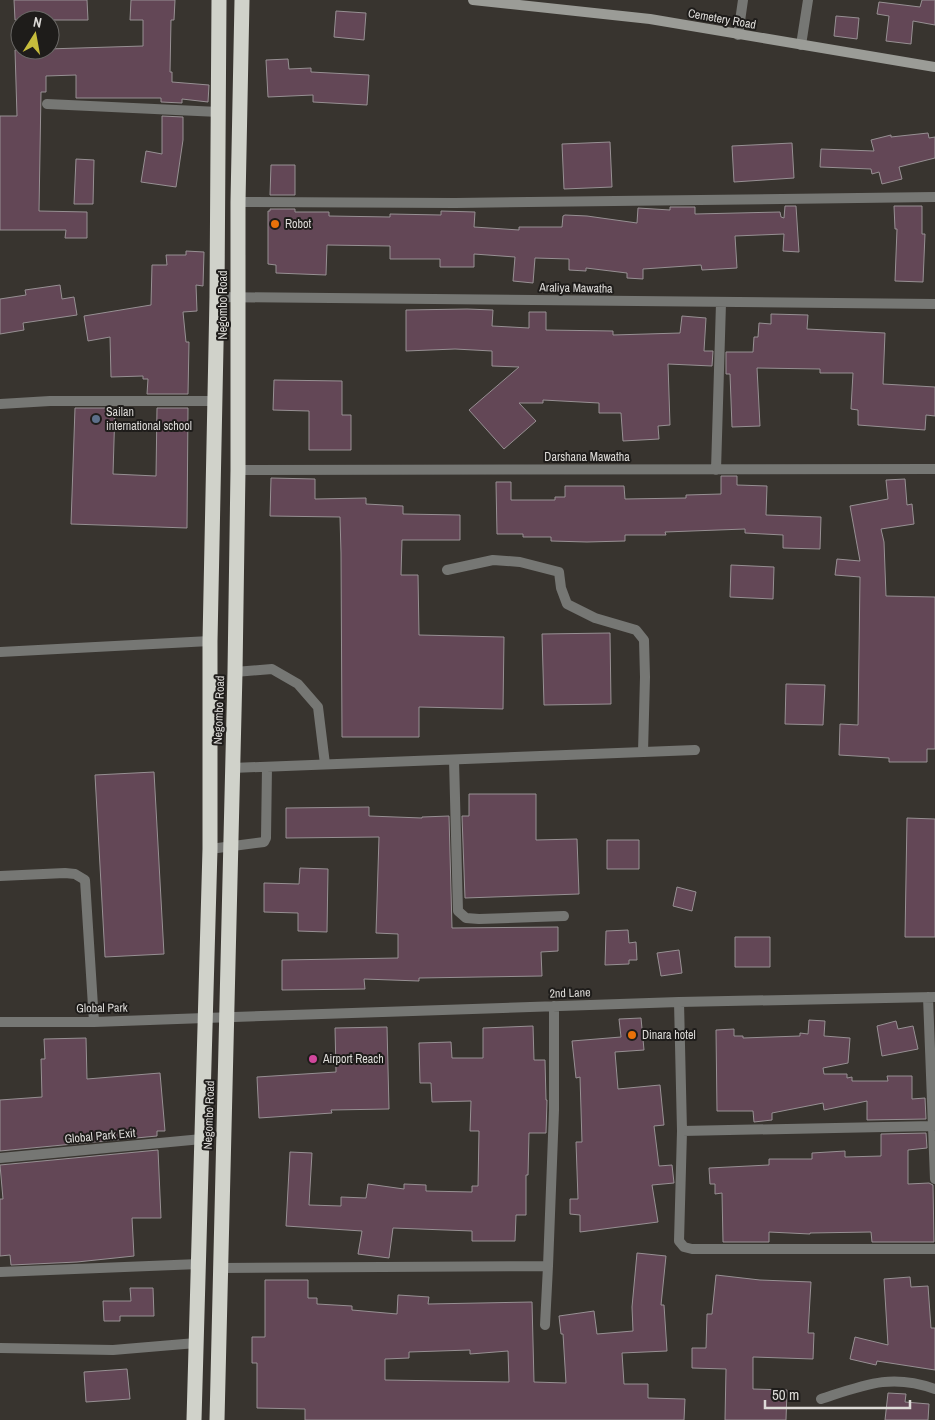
<svg xmlns="http://www.w3.org/2000/svg" width="935" height="1420" viewBox="0 0 935 1420" font-family="'Archivo Narrow',sans-serif">
<style>
.building{fill:#634756;stroke:#979093;fill-rule:evenodd}
.lines{fill:none;stroke-linecap:round;stroke-linejoin:round}
.lane{stroke:#767774;stroke-width:10}
.street{stroke:#767774;stroke-width:10}
.secondary{stroke:#9b9c97;stroke-width:10}
.highway{stroke:#d0d2ca;stroke-width:15}
.food-dot{fill:#e8710a;stroke:#1e1c1a;stroke-width:2}
.service-dot{fill:#5c6f8a;stroke:#1e1c1a;stroke-width:2}
.hotel-dot{fill:#d1479c;stroke:#1e1c1a;stroke-width:2}
.labels{text-anchor:middle;stroke-width:4;stroke-linejoin:round;paint-order:stroke}
.street-label{font-size:12px;fill:#dddbd8;stroke:#1e1c1a}
.poi-label{font-size:12px;fill:#dddbd8;stroke:#1e1c1a;text-anchor:start}
</style>
<rect width="100%" height="100%" fill="#38342f"/>
<path class="building" d="M14,0H87L88,20H15Z
M131,0H175L174,20H171L170,72H172V82L209,85L208,102L182,99V103L161,102V98H76V75L46,76V92H41L39,211L87,212V238H65L66,230H0V116H17L15,50L143,46V20H130Z
M922,0H935V25L913,21L911,44L886,41L889,16L877,14L879,2L920,7Z
M336,11L366,13L364,40L334,37Z
M836,16L859,18L857,39L834,36Z
M288,59L289,69L311,68V72L369,75L367,105L313,102V95L268,97L266,60Z
M162,116L183,117V140L176,187L141,182L146,151L162,154Z
M928,133L929,138L935,137V158L899,167L902,179L882,184L879,172L872,174L871,169L820,167L821,149L874,151L871,140L891,135V137Z
M610,142L612,187L564,189L562,144Z
M792,143L794,178L734,182L732,146Z
M76,159L94,160L93,204H74Z
M271,165H295V195H270Z
M785,206H796L799,252L783,251L784,234L735,236L737,268L702,270L701,265L643,269V279L627,278V273L586,268V271L569,270V259L535,258L533,283L513,281L515,257L474,254V267H440V259H390V246L327,245L326,275L276,273V265L268,264V211H270V209H295V212H329V216L390,217V214L441,215V211L475,212L474,227L519,230V227H562L563,216L565,215L587,216L637,223L638,208L670,210V207H695V214L780,212L781,217L784,218Z
M894,206H922V234H925L923,282L895,281L897,229H895Z
M186,251L204,252L203,286L196,285L197,311L183,312L186,342H189L188,394H147L148,379H143V376L111,377L110,337L88,341L84,316L151,305L152,265H167L166,255H186Z
M60,285L62,299L74,297L77,315L23,323L24,330L0,334V299L26,295L25,290Z
M467,309L493,310L492,326L529,328V312H546V330L613,331V335L680,333L682,316L706,318L704,351H713L712,366L668,364L670,425L658,426L659,439L623,441L621,413H599V403L543,400V403H519L536,421L504,449L469,410L519,367L492,366V351L455,349L406,351V310Z
M771,314L808,315L807,329L885,333L883,384L935,387V416L926,415L925,430L858,425V410L851,409L853,373H820V369L757,368L760,426L732,427L730,374H726V352H753L754,337H758L759,323L771,324Z
M274,380L342,381V415H351V450H309V411L273,410Z
M75,408H115L113,474L156,476L157,408H188L187,528L71,524Z
M721,476H737V485L767,486L766,515L821,517L820,549L783,548V535L745,533V529L665,532L666,535H625V541L587,542L551,541V537H523V534H497L496,482H511V500H555V497H565V486H624L625,499L686,498V495L721,494Z
M271,478L315,479V499L366,498V504L403,506V514L460,515V540H402L401,575H418L419,635L504,637L503,709L419,707V737H342L341,553L340,517L270,516Z
M905,479L907,505L912,504L914,524L881,529L884,542L886,596L935,597V749H927V762H889V758L839,755L840,724L858,725L860,577L835,575L837,559L860,561L850,506L888,499L886,480Z
M731,565L774,567L773,599L730,597Z
M610,633L611,704L544,705L542,634Z
M786,684L825,685L823,725L785,724Z
M154,772L164,954L105,957L95,775Z
M469,794H536V840L577,839L579,894L465,898L462,816H469Z
M369,807V816L422,818V817L449,816L452,928L558,927V951L541,952L542,976L419,978V981L364,979L365,989L282,990V960L398,958V934L376,933L379,837L286,838V808Z
M907,818L935,819V937H905Z
M607,840H639V869H607Z
M300,868L328,869L327,932L298,931V913L264,912V883L299,884Z
M677,887L696,892L692,911L673,906Z
M628,930L629,943L636,942L637,960H629V964L605,965L606,931Z
M735,937H770V967H735Z
M679,950L682,973L661,976L657,953Z
M641,1018L644,1050L615,1052L618,1089L660,1085L664,1125L654,1126L659,1166L672,1165L674,1183L652,1185L658,1222L580,1232V1215L570,1214V1199H578L576,1142H582L580,1077L576,1078L572,1041L621,1037L619,1019Z
M809,1020L825,1021L824,1036L850,1038L848,1063L823,1068L824,1074H847V1078L852,1077V1081H888L887,1076H912V1099L925,1098L926,1119L867,1120V1101L824,1110L823,1103L772,1113V1120L754,1122L753,1111H717L716,1030L734,1029V1036H743V1038L800,1036V1033L808,1034Z
M896,1021L898,1029L913,1026L918,1049L882,1056L877,1026Z
M533,1026L534,1060H545L546,1100H547L546,1133H529L528,1175H526V1215H516L515,1241H472V1231L393,1228L389,1258L358,1254L362,1231L286,1226L290,1152L312,1153L309,1205L341,1206V1197L366,1198L368,1184L404,1189V1184L426,1185V1191L472,1192V1186H478L479,1131H470L471,1101L432,1102L431,1083H420L419,1043L451,1042L452,1058H483V1028Z
M387,1027L389,1109L331,1110L332,1113L259,1118L257,1077L336,1072L335,1028Z
M86,1038L87,1079L160,1073L165,1131H157V1136L0,1151V1100L42,1097L41,1059H45L44,1039Z
M926,1133L927,1148L908,1150V1184L929,1183L933,1185L934,1242H872L871,1232L810,1233V1234L769,1232V1242H723L722,1193L715,1194V1184H710L709,1168L769,1165V1159H812V1153L845,1151V1157L881,1156V1134Z
M158,1150L161,1218H132L134,1256L77,1262L11,1265L10,1255L0,1256V1199H3L0,1165Z
M637,1253L666,1256L661,1305H664L667,1351L622,1353L624,1384H648V1398L685,1399L684,1420H305V1409L257,1408V1363H252V1337H265V1280H308V1298H317V1304L352,1306V1310L397,1314L398,1295L429,1297L428,1304L532,1302L534,1382L566,1383L563,1334H561L559,1316L594,1311L597,1334L633,1331L632,1307ZM470,1350V1354L508,1351L509,1382L385,1380V1359L409,1358V1352Z
M716,1275L760,1280L811,1282L808,1333H814L813,1359L753,1357V1389L787,1390L786,1420H725L726,1369L692,1368V1348H706L707,1314H712Z
M910,1277L911,1287L928,1286L931,1328H935V1370L877,1361L876,1365L850,1359L855,1337L888,1345L884,1279Z
M130,1288H153L154,1316H120V1321H104L103,1301H131Z
M127,1369L130,1399L86,1402L84,1372Z
M888,1393L906,1394L905,1402L929,1404L928,1420H885Z"/>
<g class="lines">
<path class="lane" d="M738,35L743,0
M801,45L808,0
M447,570L493,560L520,562L559,572L561,588L567,604L595,618L636,630L644,640L645,677L643,752
M0,652L210,641
M235,672L272,669L298,684L318,707L325,764
M0,876L65,873L75,874L85,880L94,1022
M0,1022H94L205,1018
M0,1272L199,1264"/>
<path class="street" d="M47,104L219,112
M238,202L455,203L935,197
M217,297L935,304
M0,404L50,401H214
M238,470L935,469
M716,470L721,303
M454,760L458,911L466,918L479,919L564,916
M232,768L695,750
M210,849L264,842L266,838L267,767
M928,997L935,1179
M679,1002L682,1131L679,1241L684,1247L692,1249H935
M205,1018L679,1002L935,997
M682,1131L933,1126
M0,1158L202,1139
M220,1268L548,1266L554,1110V1006
M545,1325L548,1266
M0,1348L113,1350L196,1343
M821,1399C864,1385 891,1373 935,1389"/>
<path class="secondary" d="M473,0L650,19L935,67"/>
<path class="highway" d="M194,1420L210,849V641L217,297L219,0
M217,1420L235,672L238,470V202L242,0"/>
</g>
<g class="food-dot">
<circle cx="275" cy="224" r="5"/>
<circle cx="632" cy="1035" r="5"/>
</g>
<circle class="service-dot" cx="96" cy="419" r="5"/>
<circle class="hotel-dot" cx="313" cy="1059" r="5"/>
<g class="labels">
<g class="street-label">
<text transform="translate(722 19) rotate(10)" y="4">Cemetery Road</text>
<text transform="translate(576 288) rotate(1)" y="4">Araliya Mawatha</text>
<text transform="translate(223 305) rotate(-90)" y="4">Negombo Road</text>
<text x="587" y="461">Darshana Mawatha</text>
<text transform="translate(219 710) rotate(-88)" y="4">Negombo Road</text>
<text transform="translate(570 993) rotate(-2)" y="4">2nd Lane</text>
<text transform="translate(102 1008) rotate(-1)" y="4">Global Park</text>
<text transform="translate(209 1115) rotate(-88)" y="4">Negombo Road</text>
<text transform="translate(100 1136) rotate(-5)" y="4">Global Park Exit</text>
</g>
<g class="poi-label">
<text x="285" y="228">Robot</text>
<text x="106" y="416">Sailan<tspan x="106" dy="14">international school</tspan></text>
<text x="642" y="1039">Dinara hotel</text>
<text x="323" y="1063">Airport Reach</text>
</g>
</g>
<g transform="translate(35 35) rotate(11)"><circle r="24" fill="#1e1c1a" stroke="#6a6866"/>
<path d="M0-4L9 19L0 12L-9 19Z" fill="#c6bc3c"/>
<text y="-8" font-size="14" font-weight="bold" text-anchor="middle" fill="#dddbd8">N</text>
</g>
<path d="M765 1400v8h145v-8" fill="none" stroke="#dddbd8" stroke-width="2.5"/>
<text x="772" y="1400" font-size="15" fill="#dddbd8" stroke="#1e1c1a" stroke-width="4" paint-order="stroke">50 m</text>
</svg>
